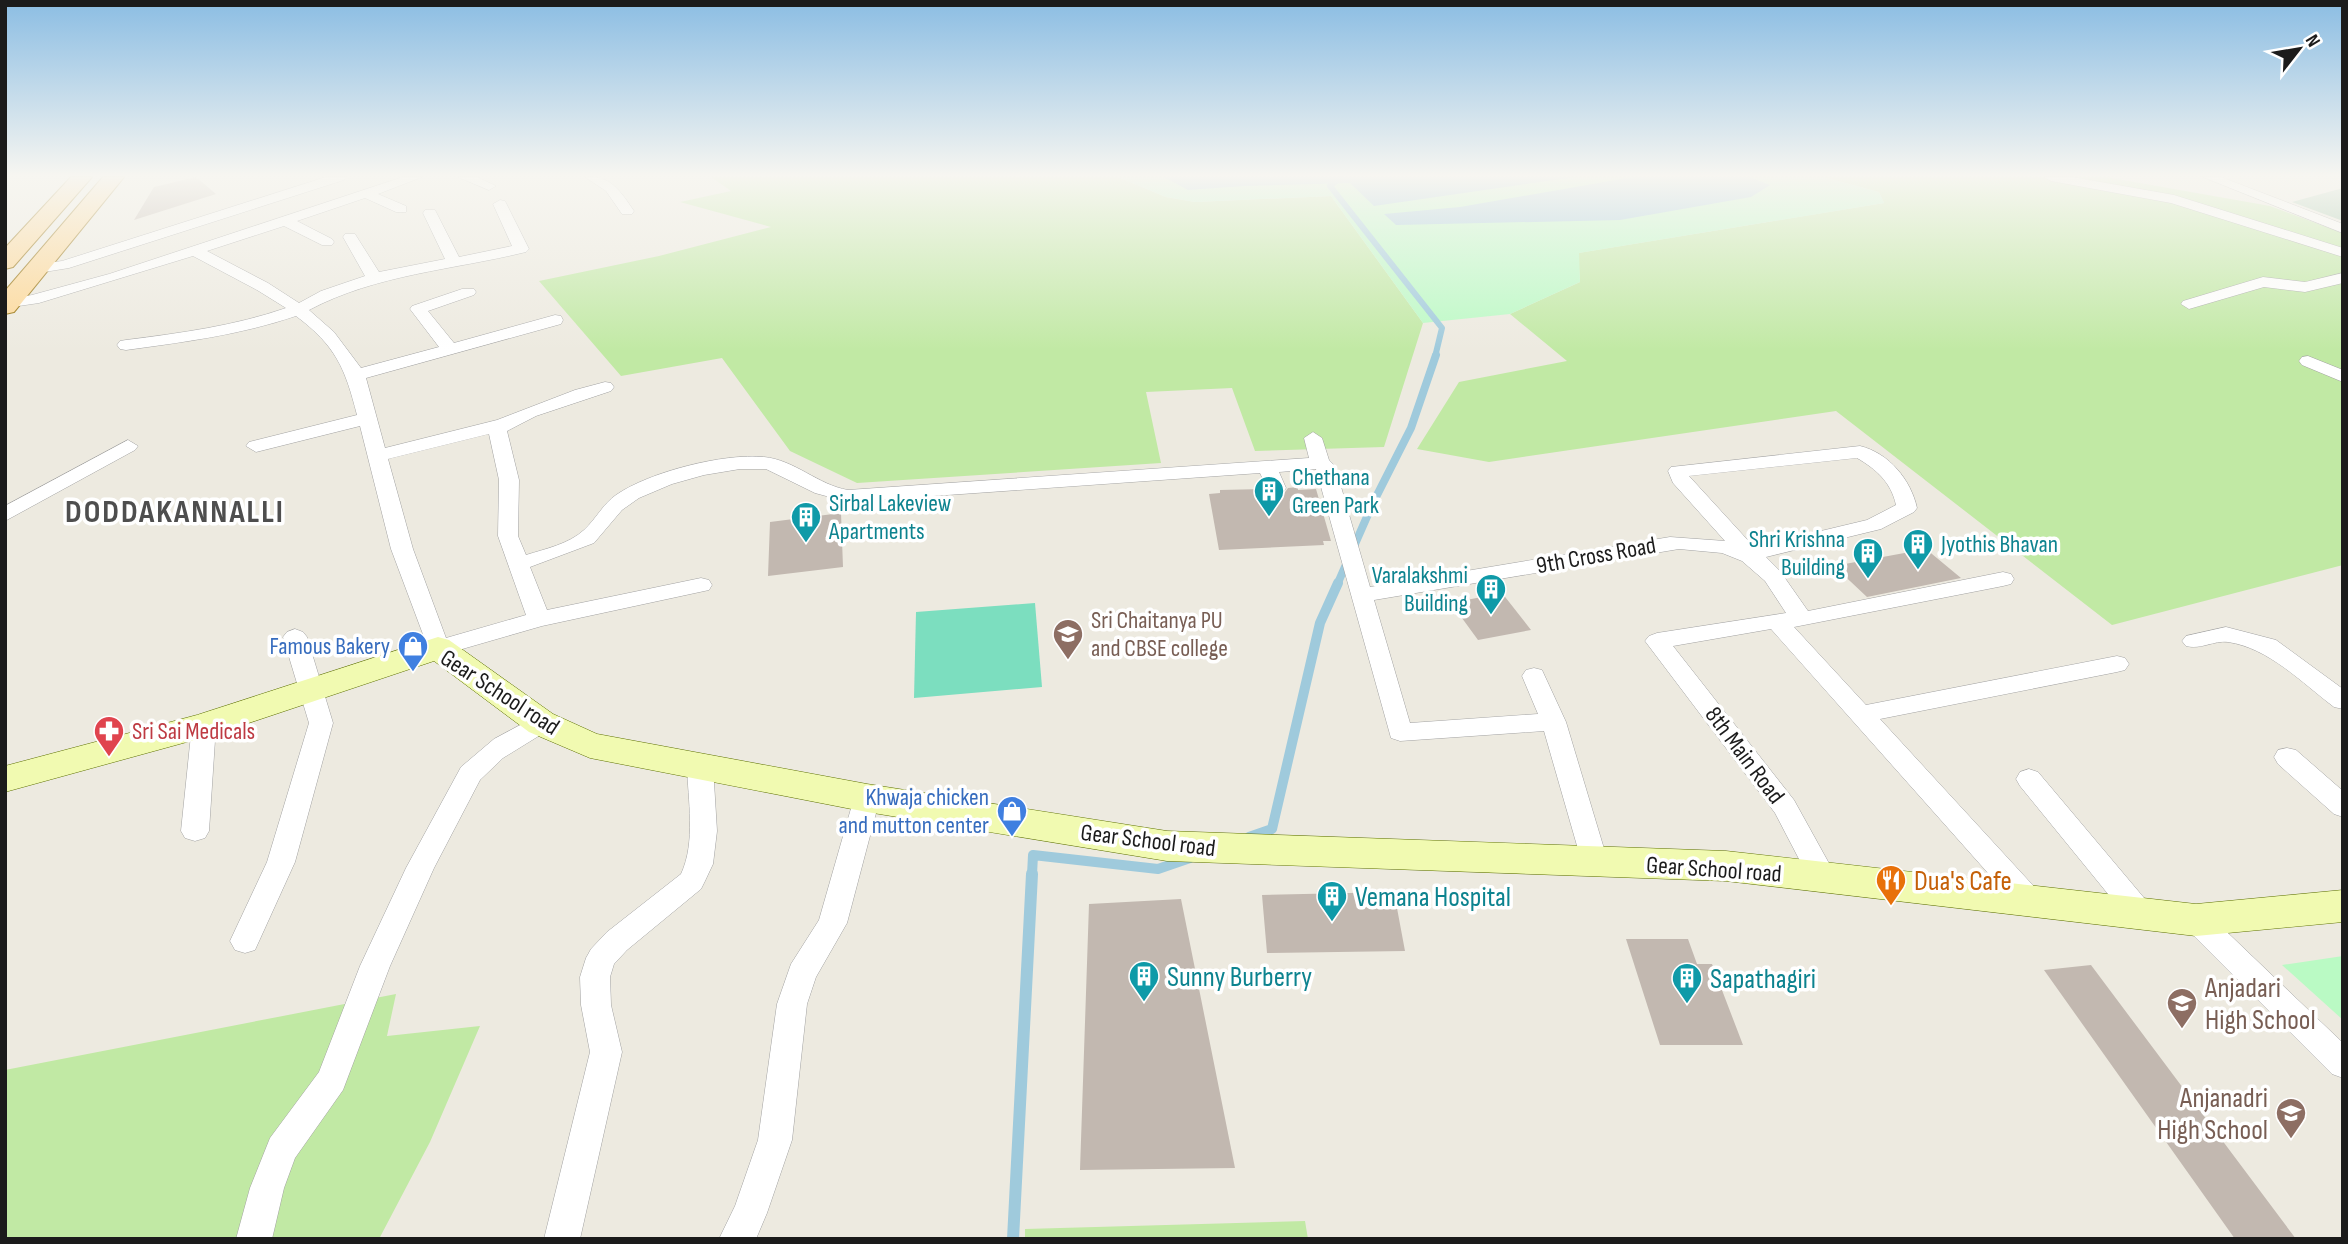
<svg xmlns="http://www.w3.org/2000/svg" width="2348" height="1244" viewBox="0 0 2348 1244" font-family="'Sofia Sans Condensed',sans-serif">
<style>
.grass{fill:#c1e9a4}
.cemetery{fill:#a1c6a9}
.park{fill:#bafac4}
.pitch{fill:#7cdebf}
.water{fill:#9fcadc}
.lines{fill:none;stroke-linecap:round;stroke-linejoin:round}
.stream-far3{stroke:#9fcadc;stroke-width:6}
.stream-far2{stroke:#9fcadc;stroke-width:8}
.stream-far1{stroke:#9fcadc;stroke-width:10}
.stream{stroke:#9fcadc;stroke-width:12}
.building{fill:#c2b8b0}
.minor-casing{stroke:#a2a2a2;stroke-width:1}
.secondary-casing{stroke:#5e7103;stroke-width:1}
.primary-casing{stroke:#926b00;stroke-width:2}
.minor{fill:#fff;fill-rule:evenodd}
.secondary{fill:#f1fab1;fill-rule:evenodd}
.primary{fill:#fdd795;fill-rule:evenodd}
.labels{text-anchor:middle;stroke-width:7;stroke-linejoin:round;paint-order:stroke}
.culture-label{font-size:24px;fill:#0d838f;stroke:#fff;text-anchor:start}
.street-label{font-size:24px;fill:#1b1b1b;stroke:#fff}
.education-label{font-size:24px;fill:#785e54;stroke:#fff;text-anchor:start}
.shop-label{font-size:24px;fill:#366cbe;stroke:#fff;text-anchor:end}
.health-label{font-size:24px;fill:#be3a42;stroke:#fff;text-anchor:start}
.near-food-label{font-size:28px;fill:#c56008;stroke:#fff;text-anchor:start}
.near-culture-label{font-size:28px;fill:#0d838f;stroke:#fff;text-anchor:start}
.near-education-label{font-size:28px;fill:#785e54;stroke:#fff;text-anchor:start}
.district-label{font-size:32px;font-weight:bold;letter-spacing:2px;fill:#4e4e4e;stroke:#fff}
</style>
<rect width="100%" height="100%" fill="#edeae0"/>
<path class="grass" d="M711,177H1118L1166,197L1195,202L1331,196L1423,323L1384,447L1255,451L1232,388L1146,392L1161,463L857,483L790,451L722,358L621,376L539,281L659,256L771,227L680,202L731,191Z
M1823,177H2106L2270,206L2343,233V565L2112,625L1836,411L1489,462L1417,449L1459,382L1567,361L1510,314L1580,282L1578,253L1884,203L1879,192Z
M396,994L387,1036L480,1026L430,1142L379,1239H5V1070Z
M1305,1221L1308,1239H1025V1229Z"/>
<path class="cemetery" d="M2343,188V221L2292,202Z"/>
<path class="park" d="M1118,177H1823L1879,192L1884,203L1579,253L1580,282L1510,314L1423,323L1331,196L1195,202L1166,197Z
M2343,956V1020L2282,965Z"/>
<path class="pitch" d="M1035,603L1042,687L914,698L916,612Z"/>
<path class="water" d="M1164,177H1575L1374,206L1350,183L1244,186L1188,190Z
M1633,177H1749L1770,185L1751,197L1620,220L1396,225L1384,214L1460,207Z"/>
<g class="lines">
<path class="stream-far3" d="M1341,177L1330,186L1442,328L1435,357"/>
<path class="stream-far2" d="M1337,585L1373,503L1411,428L1436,355"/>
<path class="stream-far1" d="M1249,837L1272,829L1320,623L1338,583
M1032,875L1033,855L1158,869L1190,858"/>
<path class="stream" d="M1013,1239L1032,874"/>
</g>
<path class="building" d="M196,177L216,194L134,220L154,187Z
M1298,487V490L1316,489L1331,541H1323L1324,545L1219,550L1209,494L1220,493V490L1264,489L1269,495H1283L1288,488Z
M841,513L843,567L768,576L770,522Z
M1926,549L1961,578L1867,597L1834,566Z
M1502,593L1531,630L1478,640L1451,603Z
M1394,892L1405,951L1267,953L1262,895Z
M1181,899L1235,1168L1080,1170L1089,904Z
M1626,939H1688L1697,964H1712L1743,1045H1660Z
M2091,965L2296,1239H2235L2044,970Z"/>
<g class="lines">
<g class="minor-casing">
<path id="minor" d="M326,177H346L344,180L69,268L38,273L30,268L33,265L62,261Z
M403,177H422L378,194L406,206V212H396L365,198L297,221L332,239L334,242L332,245H322L284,226L207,251L268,283L299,303L321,291L365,276L343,237L345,234H355L379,272L445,259L423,213L425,210H435L459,257L512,246L493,204L500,200L505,201L529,249L526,252C453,270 377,274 309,310L334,332L361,368L439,347L410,309L412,306L462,289H474L476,292L474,295L428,311L454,343L555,315L561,316L563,320L561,324L366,378L385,448L497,420L575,390L605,382L611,383L614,387L611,391L536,416L507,431L519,480L518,536L526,555C545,549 569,544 584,530C596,519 603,504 616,495C649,472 724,453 764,457C795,460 818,485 848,490L1309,458L1304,438L1313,432L1322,438L1329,460L1335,466L1370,587L1670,537L1725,541L1673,483L1668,471L1671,467L1860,446C1889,453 1911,480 1917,508L1914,512L1881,529L1766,557L1780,571L1808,611L2003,572L2011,574L2014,579L2011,584L2003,586L1794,627L1866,705L2117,656L2125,658L2129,664L2125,670L2117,672L1880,719L2039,892L2043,900L2039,908L2029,911L2019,908L1771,629L1673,646L1794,800L1836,876L1832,884L1822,887L1812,884L1775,813L1645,641L1649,636L1657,633L1786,613L1765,581L1742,561L1722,553L1679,549L1374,600L1410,723L1538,714L1522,676L1526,670L1534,668L1542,670L1566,722L1608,862L1604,870L1594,873L1584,870L1544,731L1400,741L1391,738L1316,469L1279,472L1286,488L1283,492H1269L1260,473L848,502L815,493L766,469H740L704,475L672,484L639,498L622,510L594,543L530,567L547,610L701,578L709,580L712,585L709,590L542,626L438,656L430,653L391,549L360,426L256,452L246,446L249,442L357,415C345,368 336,346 296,316C240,335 184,342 126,350L120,349L117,345L120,341L126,340C181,333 234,326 286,308L257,290L193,256L39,303L5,308V300L32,295L109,274ZM489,434L499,480L498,536L526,615L446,638L413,549L388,459ZM1857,458C1876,469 1891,482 1896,505L1867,520L1754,547L1689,476Z
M458,177H477L496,186L489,190Z
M585,177C611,175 620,191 634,211L632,214H622L606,191Z
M2044,177H2072L2174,195L2343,248V257L2171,203L2051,181Z
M2203,177H2221L2343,224V233Z
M2343,273V283L2305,292L2264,287L2189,309L2181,304L2183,301L2263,277L2305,282Z
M2308,356L2343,370V382L2302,365L2299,361L2302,357Z
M128,440L138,446L135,450L5,521V506Z
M2226,627L2276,640L2343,689V709L2334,707C2302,683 2269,648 2228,642C2214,640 2201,650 2186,646L2182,641L2186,636Z
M295,629L303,632L307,637L333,723L295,862L255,950L245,953L235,950L230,941L267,862L309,723L283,637L287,632Z
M541,714L550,717L553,723L550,729L503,758L480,780L434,868L390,966L343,1090L295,1158L284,1188L272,1239H236L250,1188L270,1138L319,1072L360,966L406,868L461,767L494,739Z
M204,716L213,719L216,725L209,831L205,838L195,841L185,838L181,831L192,725L195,719Z
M2287,748L2296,750L2343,791V817L2334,814L2278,764L2274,757L2278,750Z
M700,757L709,759L713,766L717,831L713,864L705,881L701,889L627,950L614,964L610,977L611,1005L622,1052L580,1239H544L590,1052L581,1005L580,977L586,958L591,949L607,932L681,874C696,842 688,800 687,766L691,759Z
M2029,769L2038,772L2150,905L2154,913L2150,921L2140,925L2130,921L2020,786L2016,779L2020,772Z
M867,788L876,791L880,798L847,923L816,977L807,1004L792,1140L767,1213L756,1239H719L735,1206L758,1140L777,1004L791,964L819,920L854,798L858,791Z
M2196,908L2206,912L2343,1043V1078L2332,1074L2186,928L2182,920L2186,912Z"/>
</g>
<g class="secondary-casing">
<path id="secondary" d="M438,637L449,640L553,714L597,734L867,784L1167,831L1726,851L2196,904L2343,890V922L2196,936L1726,881L1167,861L867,812L590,758L529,732L434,661L216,734L5,792V766L197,715Z"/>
</g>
<g class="primary-casing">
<path id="primary" d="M71,177H92L13,267L5,269V248Z
M103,177H124L14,312L5,314V291Z"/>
</g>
<use href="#minor" class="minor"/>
<use href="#secondary" class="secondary"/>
<use href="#primary" class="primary"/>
</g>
<linearGradient id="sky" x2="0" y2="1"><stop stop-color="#8bbde3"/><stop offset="0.5" stop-color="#f7f6f1"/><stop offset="1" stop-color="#f7f6f1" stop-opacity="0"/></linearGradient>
<rect width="2348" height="351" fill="url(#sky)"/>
<defs>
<g id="building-pin" transform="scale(1.575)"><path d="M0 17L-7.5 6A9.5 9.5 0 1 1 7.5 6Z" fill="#0f9aa8" stroke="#fff"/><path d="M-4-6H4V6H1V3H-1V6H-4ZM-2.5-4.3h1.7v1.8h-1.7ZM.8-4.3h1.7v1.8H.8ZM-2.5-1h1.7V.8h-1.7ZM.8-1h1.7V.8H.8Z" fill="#fff"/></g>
<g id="school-pin" transform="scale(1.575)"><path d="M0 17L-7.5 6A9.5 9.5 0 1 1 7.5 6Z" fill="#8d6e63" stroke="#fff"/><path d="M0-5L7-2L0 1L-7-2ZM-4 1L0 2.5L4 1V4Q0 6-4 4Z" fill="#fff"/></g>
<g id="shop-pin" transform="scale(1.575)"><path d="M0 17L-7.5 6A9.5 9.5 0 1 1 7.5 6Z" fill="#3f7fe0" stroke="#fff"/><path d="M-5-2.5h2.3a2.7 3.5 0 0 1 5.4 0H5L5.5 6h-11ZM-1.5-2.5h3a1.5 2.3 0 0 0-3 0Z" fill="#fff"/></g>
<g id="pharmacy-pin" transform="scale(1.575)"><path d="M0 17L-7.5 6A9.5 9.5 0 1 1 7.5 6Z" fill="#e0444e" stroke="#fff"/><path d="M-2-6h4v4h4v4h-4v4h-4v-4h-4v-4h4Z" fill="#fff"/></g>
<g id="restaurant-pin" transform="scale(1.575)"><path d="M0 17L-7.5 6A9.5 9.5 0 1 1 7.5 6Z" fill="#e8710a" stroke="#fff"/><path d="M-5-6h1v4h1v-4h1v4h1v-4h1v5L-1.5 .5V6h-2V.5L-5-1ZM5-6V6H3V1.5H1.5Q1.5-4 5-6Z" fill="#fff"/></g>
</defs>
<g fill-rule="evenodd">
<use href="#building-pin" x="1269" y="491"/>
<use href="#building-pin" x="806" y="517"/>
<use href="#building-pin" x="1918" y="544"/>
<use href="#building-pin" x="1868" y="553"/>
<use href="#building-pin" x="1491" y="589"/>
<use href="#school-pin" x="1068" y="634"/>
<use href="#shop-pin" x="413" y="646"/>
<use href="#pharmacy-pin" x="109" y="731"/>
<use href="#shop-pin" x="1012" y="811"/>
<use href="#restaurant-pin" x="1891" y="880"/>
<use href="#building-pin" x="1332" y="896"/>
<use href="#building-pin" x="1144" y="976"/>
<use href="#building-pin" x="1687" y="978"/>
<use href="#school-pin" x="2182" y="1003"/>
<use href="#school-pin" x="2291" y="1113"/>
</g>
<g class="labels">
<g class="culture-label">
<text x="1292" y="485">Chethana<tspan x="1292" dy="28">Green Park</tspan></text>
<text x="829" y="511">Sirbal Lakeview<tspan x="829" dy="28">Apartments</tspan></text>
<text x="1845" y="547" text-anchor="end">Shri Krishna<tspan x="1845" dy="28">Building</tspan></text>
<text x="1941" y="552">Jyothis Bhavan</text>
<text x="1468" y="583" text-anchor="end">Varalakshmi<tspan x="1468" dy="28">Building</tspan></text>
</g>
<g class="street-label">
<text transform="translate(1596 555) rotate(-10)" y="8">9th Cross Road</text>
<text transform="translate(500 692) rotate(33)" y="8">Gear School road</text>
<text transform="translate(1745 755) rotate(53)" y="8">8th Main Road</text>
<text transform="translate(1148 840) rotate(7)" y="8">Gear School road</text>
<text transform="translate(1714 869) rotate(4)" y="8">Gear School road</text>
</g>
<g class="education-label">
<text x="1091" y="628">Sri Chaitanya PU<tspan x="1091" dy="28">and CBSE college</tspan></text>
</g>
<g class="shop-label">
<text x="390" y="654">Famous Bakery</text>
<text x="989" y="805">Khwaja chicken<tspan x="989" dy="28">and mutton center</tspan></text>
</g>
<g class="health-label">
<text x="132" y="739">Sri Sai Medicals</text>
</g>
<g class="near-food-label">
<text x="1914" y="890">Dua's Cafe</text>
</g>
<g class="near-culture-label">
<text x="1355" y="906">Vemana Hospital</text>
<text x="1167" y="986">Sunny Burberry</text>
<text x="1710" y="988">Sapathagiri</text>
</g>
<g class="near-education-label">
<text x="2205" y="997">Anjadari<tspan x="2205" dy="32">High School</tspan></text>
<text x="2268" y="1107" text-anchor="end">Anjanadri<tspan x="2268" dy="32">High School</tspan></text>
</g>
<g class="district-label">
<text x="175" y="522">DODDAKANNALLI</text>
</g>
</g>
<rect width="2348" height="1244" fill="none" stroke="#1b1b1b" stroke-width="14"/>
<g transform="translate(2299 49) rotate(59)" stroke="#ffffff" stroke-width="5" paint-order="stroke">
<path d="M0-5L12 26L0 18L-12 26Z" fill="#1b1b1b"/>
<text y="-10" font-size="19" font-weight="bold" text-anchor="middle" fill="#1b1b1b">N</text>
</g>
</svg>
